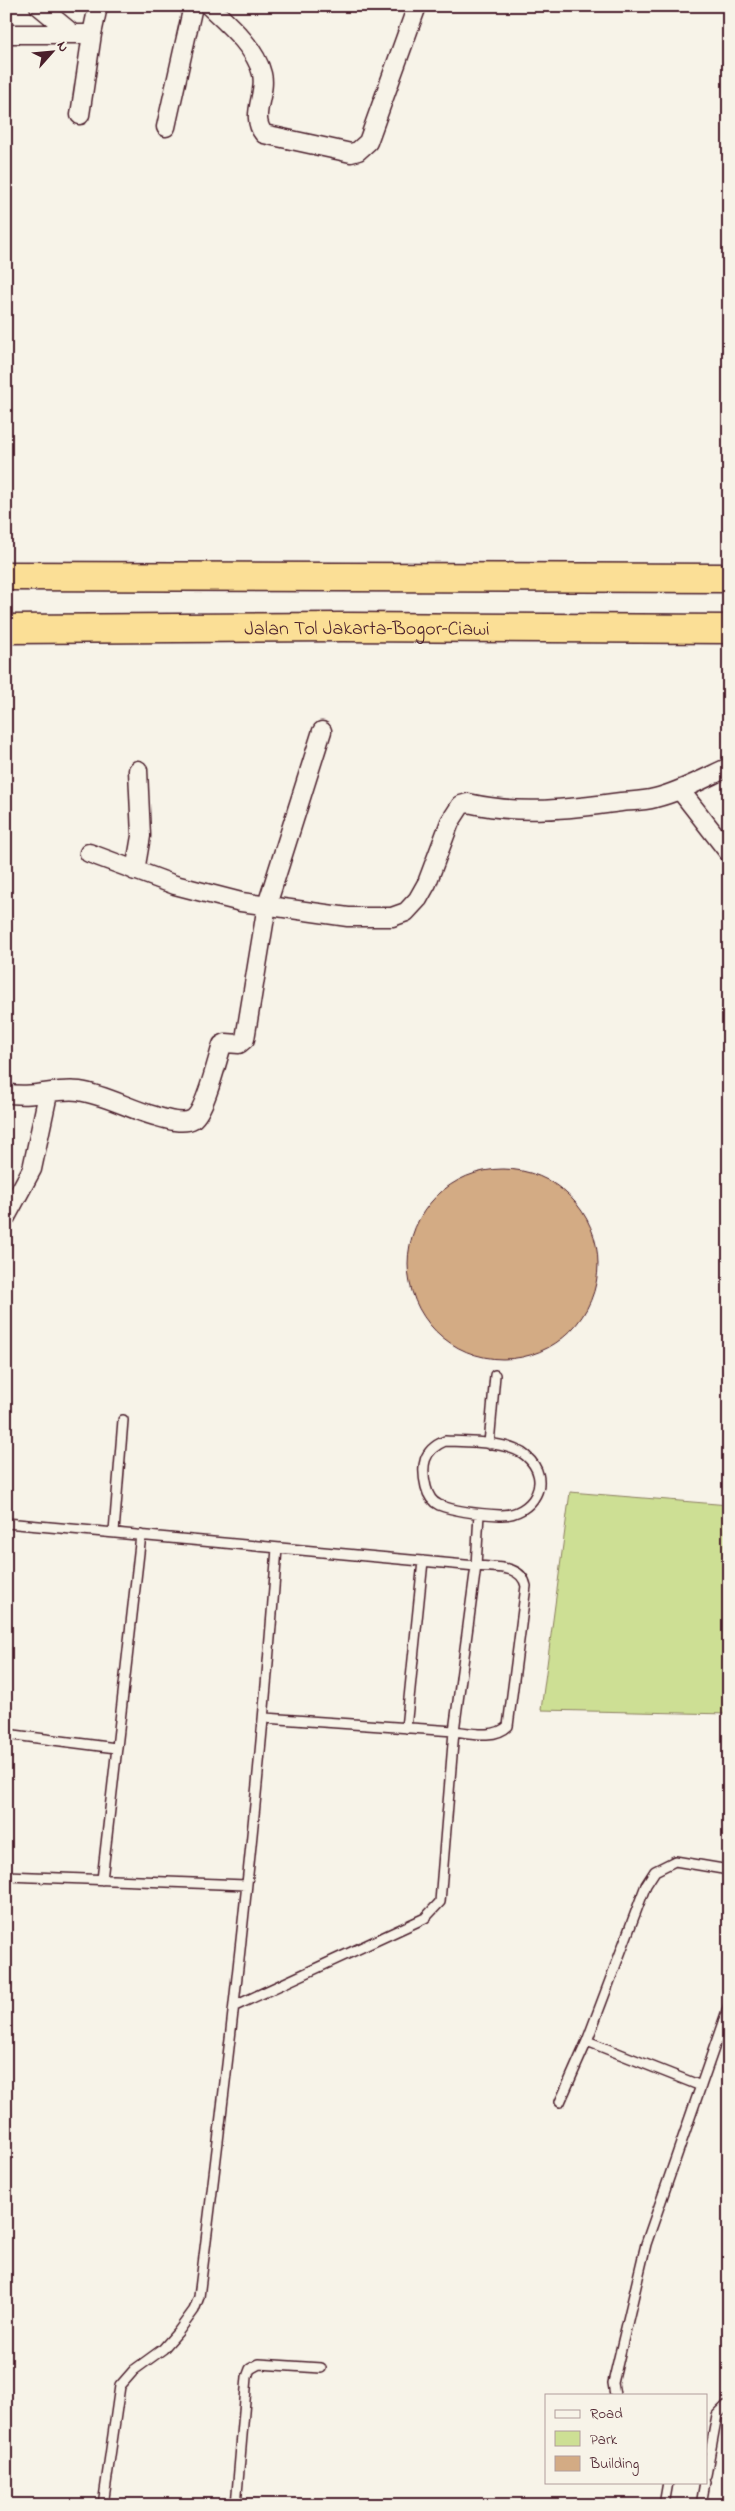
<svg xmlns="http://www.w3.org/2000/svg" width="735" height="2511" viewBox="0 0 735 2511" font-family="'Indie Flower',sans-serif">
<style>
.green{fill:#cddf94;stroke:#8c7f60}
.building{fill:#d3ab84;stroke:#4a1f2b}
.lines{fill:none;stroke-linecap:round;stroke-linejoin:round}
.lane-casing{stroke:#4a1f2b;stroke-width:12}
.street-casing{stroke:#4a1f2b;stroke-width:21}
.highway-casing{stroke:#4a1f2b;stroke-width:31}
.lane{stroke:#f7f3e8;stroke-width:9}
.street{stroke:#f7f3e8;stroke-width:18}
.highway{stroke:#fbdf96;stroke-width:28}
.labels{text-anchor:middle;stroke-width:5;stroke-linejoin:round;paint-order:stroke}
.street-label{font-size:20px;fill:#4a1f2b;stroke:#f7f3e8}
</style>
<rect width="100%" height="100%" fill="#f7f3e8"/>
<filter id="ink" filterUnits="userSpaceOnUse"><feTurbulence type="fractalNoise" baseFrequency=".02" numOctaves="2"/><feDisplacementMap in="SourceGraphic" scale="10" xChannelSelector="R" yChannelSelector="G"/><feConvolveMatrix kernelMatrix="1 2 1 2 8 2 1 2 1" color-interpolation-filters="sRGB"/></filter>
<g filter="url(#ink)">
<path class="green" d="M570,1492L729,1505V1714L541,1710Z"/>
<path class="building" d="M408 1264a95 95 0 1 1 190 0a95 95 0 1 1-190 0Z"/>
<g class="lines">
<g class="lane-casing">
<path id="lane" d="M445,1441C467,1442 509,1441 526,1456C554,1480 533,1516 500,1515C480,1514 457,1512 439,1505C432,1502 428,1495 426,1487C421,1466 423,1450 445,1441Z
M489,1444L495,1375
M6,1523L476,1566L479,1514
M114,1532L123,1420
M406,1728L423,1561
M6,1734L116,1748
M6,1876L246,1885
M102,1880L141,1535
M235,2006L425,1918L440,1902L454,1731L476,1566C495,1568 521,1564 526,1586L508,1726C495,1739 471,1733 454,1731L265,1718
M587,2041L701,2086
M560,2102L587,2041L646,1885L655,1871L675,1861L729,1870
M615,2395L613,2383L646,2244L729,2005
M706,2475L717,2415L729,2403
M103,2505L120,2386L134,2370L163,2349L178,2332L194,2310L199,2297C230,2048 259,1798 277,1548
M236,2505L247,2377L250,2369L259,2364L321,2368
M664,2505L668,2482
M701,2505L705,2482"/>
</g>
<g class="street-casing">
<path id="street" d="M39,6L73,34
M209,6C228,24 256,48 262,74C267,94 249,116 264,134L351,153L358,151L368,142L417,6
M6,34H92L98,6
M80,115L92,34
M166,127L193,6
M680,790L729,853
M89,853L175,885L241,902L348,917H392L406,912L418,899L427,883L450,822L461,805L468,803C519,815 570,809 621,802C632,801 644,801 655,798C680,792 705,778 729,767
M135,871L141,836L138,770
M6,1093C31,1099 54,1088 79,1091C106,1095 129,1109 155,1116C165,1119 183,1125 193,1119C205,1111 217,1061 222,1045L226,1043L239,1044L245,1039L267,905L322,731
M6,1217L32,1169L48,1094"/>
</g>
<g class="highway-casing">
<g id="highway">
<path d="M6,576L729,578"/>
<path id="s1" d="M6,629L343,627L729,629"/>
</g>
</g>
<use href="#lane" class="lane"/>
<use href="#street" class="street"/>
<use href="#highway" class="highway"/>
</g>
</g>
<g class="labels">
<g class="street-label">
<text dy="7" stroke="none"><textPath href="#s1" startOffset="361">Jalan Tol Jakarta–Bogor–Ciawi</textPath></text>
</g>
</g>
<rect width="735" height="2511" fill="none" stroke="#f7f3e8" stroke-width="25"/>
<rect x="12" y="12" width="710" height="2486" fill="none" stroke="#4a1f2b" stroke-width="2" filter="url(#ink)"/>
<rect x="545" y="2394" width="162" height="90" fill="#f7f3e8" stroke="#b29e9c"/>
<rect x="555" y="2410" width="25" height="8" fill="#f7f3e8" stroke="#b29e9c"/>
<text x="590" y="2418" font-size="15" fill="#4a1f2b">Road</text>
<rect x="555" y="2431" width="25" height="15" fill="#cddf94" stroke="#b29e9c"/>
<text x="590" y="2444" font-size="15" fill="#4a1f2b">Park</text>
<rect x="555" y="2456" width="25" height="15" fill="#d3ab84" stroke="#b29e9c"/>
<text x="590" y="2468" font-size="15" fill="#4a1f2b">Building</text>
<g transform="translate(52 52) rotate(63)" stroke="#f7f3e8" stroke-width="4" paint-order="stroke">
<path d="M0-4L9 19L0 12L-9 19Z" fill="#4a1f2b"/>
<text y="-8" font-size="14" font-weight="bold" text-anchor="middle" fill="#4a1f2b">N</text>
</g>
</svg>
